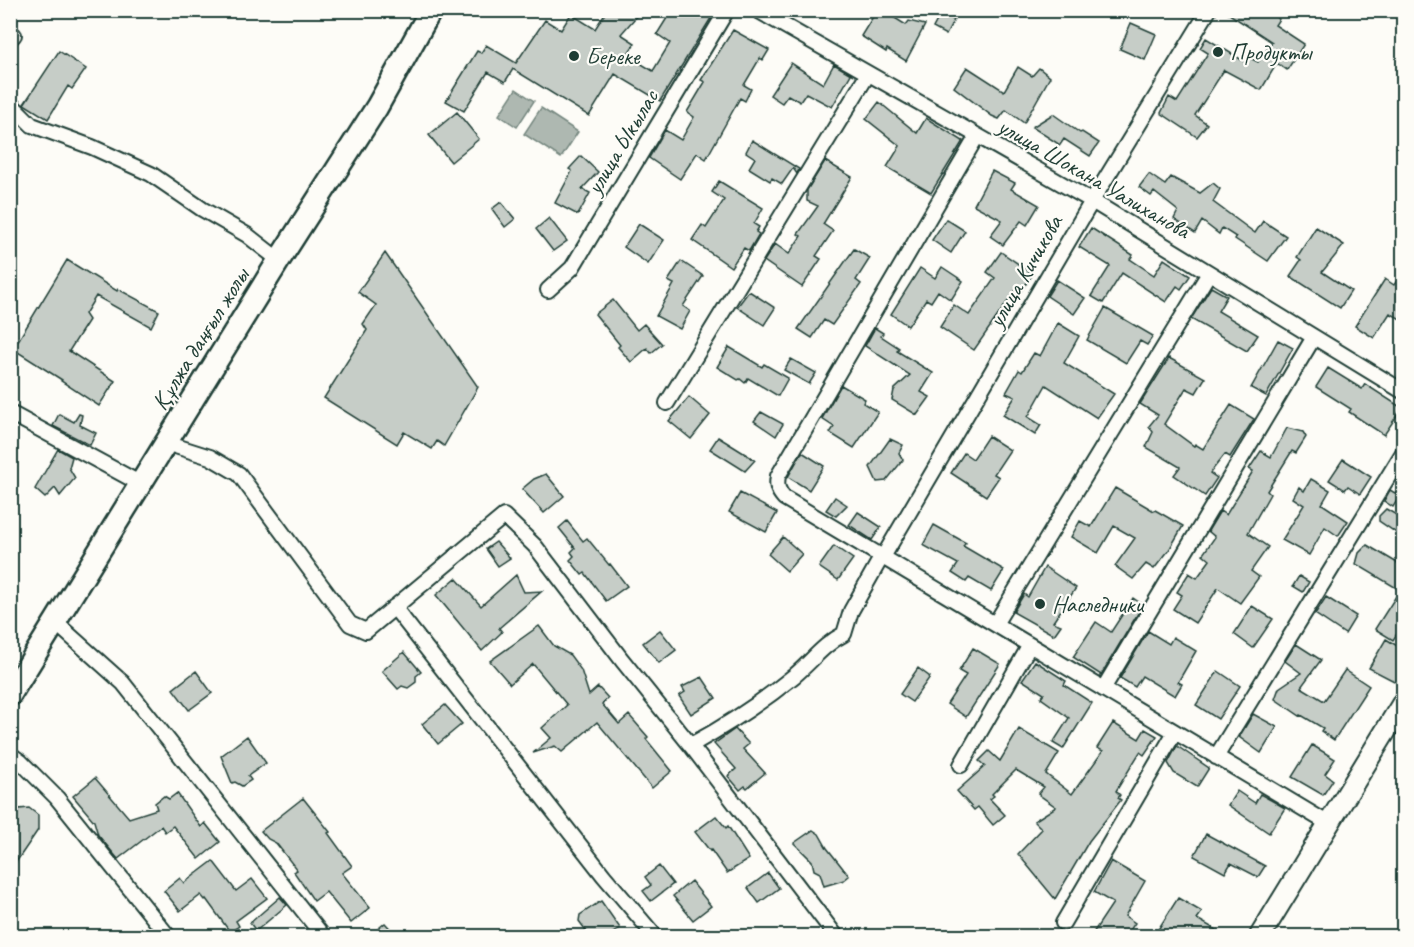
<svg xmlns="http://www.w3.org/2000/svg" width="1414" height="947" viewBox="0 0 1414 947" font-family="Caveat,sans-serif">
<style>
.water{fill:#aeb8b1;stroke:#75877f;stroke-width:1.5}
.building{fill:#c6cdc7;stroke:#1f3d34;stroke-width:1.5}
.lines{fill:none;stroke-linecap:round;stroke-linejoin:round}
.street-casing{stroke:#1f3d34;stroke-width:18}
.secondary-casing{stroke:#1f3d34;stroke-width:24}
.primary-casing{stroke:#1f3d34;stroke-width:26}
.street{stroke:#fdfcf7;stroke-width:14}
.secondary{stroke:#fdfcf7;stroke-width:20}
.primary{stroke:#fdfcf7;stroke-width:21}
.poi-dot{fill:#1f3d34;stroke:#fdfcf7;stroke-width:2}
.labels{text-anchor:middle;stroke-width:4.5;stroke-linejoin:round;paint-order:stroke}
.poi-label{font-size:24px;fill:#1f3d34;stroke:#fdfcf7;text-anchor:start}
.street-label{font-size:24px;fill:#1f3d34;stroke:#fdfcf7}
</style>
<rect width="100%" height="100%" fill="#fdfcf7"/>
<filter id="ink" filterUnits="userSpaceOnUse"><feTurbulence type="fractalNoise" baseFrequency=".0167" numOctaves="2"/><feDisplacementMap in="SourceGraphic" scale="12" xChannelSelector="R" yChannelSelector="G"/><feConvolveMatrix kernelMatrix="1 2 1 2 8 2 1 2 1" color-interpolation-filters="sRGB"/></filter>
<g filter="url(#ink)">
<path class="water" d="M516,89L534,101L517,127L499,115Z
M541,108L578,132L561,158L524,134Z"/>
<path class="building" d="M607,10H642L621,34L635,43L627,55L653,71L670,43L657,34L672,10H716L660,101L615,74L589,116L513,69L505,82L488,72L464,111L446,101L477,51L481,53L486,45L516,63L545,20L561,30L571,14L595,29Z
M877,10H882L906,25L909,21L925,25L906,61L887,49L886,52L861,36Z
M1223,10H1248L1256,16L1260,10H1266L1279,19L1275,25L1304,44L1287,70L1277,63L1261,90L1224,70L1195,115L1207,124L1197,137L1161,113L1169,97L1177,102L1208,53L1200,48L1206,38L1245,62L1248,57L1258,62L1272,42Z
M941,13L954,20L946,35L933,28Z
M1131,23L1156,34L1145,60L1120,49Z
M733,30L769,50L763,60L760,58L744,85L751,89L745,101L740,98L706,159L697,153L680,179L649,158L665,130L681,140L694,117L687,112L705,82L701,80Z
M59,51L86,69L72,89L68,86L48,119L24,104Z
M791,63L823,84L834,64L851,74L832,107L806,93L800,102L788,95L782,103L770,95Z
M967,67L1004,91L1018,67L1032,76L1039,68L1050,77L1024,123L1006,110L999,119L992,116L954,87Z
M879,102L917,133L926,118L963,141L931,193L887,167L900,146L866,119Z
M457,112L479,139L451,162L429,135Z
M1053,114L1080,133L1082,132L1099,143L1090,156L1064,139L1060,145L1032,127Z
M752,140L799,169L797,174L793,168L782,184L772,178L770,181L749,168L755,158L746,152Z
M581,156L598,172L582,189L590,193L578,215L555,203L572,171L569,169Z
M825,161L852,177L823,224L833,231L816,256L821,259L802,287L764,261L775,244L789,254L801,236L798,234L818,206L807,201V190Z
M992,171L1015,183L1011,189L1039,205L1027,225L1021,221L1003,245L990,236L1002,220L974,205Z
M1149,174L1165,185L1171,177L1200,193L1213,183L1220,189L1213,202L1255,233L1263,221L1286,236L1268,261L1235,239L1236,237L1222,228L1219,234L1202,221L1195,233L1174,219L1178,211L1154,192L1151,196L1139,187Z
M719,181L763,208L754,224L759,227L756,232L759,234L749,251L744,248L731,267L692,240L702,225L706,228L724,200L712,192Z
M501,202L515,219L505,227L492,209Z
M549,218L567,241L553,251L536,229Z
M946,219L965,231L951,253L932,240Z
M639,224L664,240L648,264L624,247Z
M1316,227L1344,245L1322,272L1351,291L1340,308L1290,276L1301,260L1297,257Z
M1091,228L1133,255L1130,259L1154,275L1164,259L1190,276L1181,289L1177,286L1166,302L1122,273L1103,303L1091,296L1110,266L1079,247Z
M854,249L870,258L856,280L861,284L832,325L824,320L812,338L798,329Z
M1001,252L1033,274L1019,294L1015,291L974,350L940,327L954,305L969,315L995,278L987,272Z
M385,253L478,387L444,446L437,441L432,449L404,432L397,444L324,398L367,330L363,324L376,305L358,292Z
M67,260L117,291L118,289L159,311L151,327L96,296L85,314L89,320L69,351L115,381L99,406L61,381L62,380L13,349Z
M681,261L703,276L683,306L690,311L680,329L656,316L674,284L668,281Z
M942,267L963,281L951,300L938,291L931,302L926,299L908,326L891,314L920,268L935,278Z
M1404,270V321L1390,313L1374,338L1355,326L1385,279L1394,285Z
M1057,280L1085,298L1074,314L1047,296Z
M1211,287L1227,296L1218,311L1258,335L1247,351L1191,319Z
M749,291L775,308L764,325L737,307Z
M613,300L637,330L644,324L662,344L651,353L647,348L631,362L618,347L620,345L595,314Z
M1105,308L1153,336L1147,345L1140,341L1126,363L1087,340Z
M1058,323L1079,336L1064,363L1114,394L1097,418L1046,385L1028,417L1041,425L1035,435L1003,415L1015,397L1006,393L1019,370L1022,372L1034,353L1040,356Z
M875,328L883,333L881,336L899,348L897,351L933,373L921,392L930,397L917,415L892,400L894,390L910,375L865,346Z
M1278,340L1293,348L1266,396L1251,388Z
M729,347L762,367L764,364L788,378L778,396L748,378L745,383L740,379L738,380L717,367Z
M1169,358L1205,378L1196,393L1186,388L1164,424L1194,446L1195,444L1203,449L1231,405L1254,419L1230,457L1225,454L1210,473L1217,478L1205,496L1174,475L1180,467L1146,447L1153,432L1149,426L1158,415L1140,404Z
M791,359L816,373L809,384L784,370Z
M1328,368L1362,389L1365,384L1402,408L1384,435L1349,412L1351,409L1316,387Z
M841,385L865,399L863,403L878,412L854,448L830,433L834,427L822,419Z
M689,397L710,415L691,439L669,421Z
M761,412L783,424L776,436L754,421Z
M59,414L74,422L79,414L82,415L80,425L96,433L90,445L53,426Z
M1287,428L1303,432L1306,437L1296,453L1292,451L1267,491L1270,494L1248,533L1268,547L1251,571L1259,577L1240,603L1218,588L1195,623L1173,609L1182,595L1177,592L1189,573L1197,578L1210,560L1203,554L1215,537L1208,531L1220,511L1226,515L1253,471L1249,469L1261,451L1271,457Z
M988,436L1010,450L994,474L999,477L986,496L951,473L964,453L973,459Z
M718,437L755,460L745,471L710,449Z
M890,439L903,445L899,453L903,460L886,481L877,482L870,467Z
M58,449L72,457L69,468L75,478L60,496L55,488L45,498L35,489Z
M802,452L824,466L809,490L788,477Z
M1343,459L1371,477L1360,494L1348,486L1345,490L1329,480Z
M546,474L564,496L544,513L522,489L534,479Z
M1311,479L1330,490L1322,504L1348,521L1338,536L1325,527L1309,555L1282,540L1304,505L1293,498L1299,487L1304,491Z
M1115,488L1154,511L1155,510L1183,526L1169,550L1154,569L1146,564L1133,579L1115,566L1135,538L1114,526L1098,553L1071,537L1080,521L1091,527Z
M1390,490L1400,496L1393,507L1384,501Z
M740,493L777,513L766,532L729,512Z
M835,497L847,505L836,516L826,510Z
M1386,509L1400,517L1398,521L1404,526V538L1379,521V516Z
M858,512L881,527L872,540L849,525Z
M567,521L583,541L587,538L609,565L610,564L627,586L606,601L585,573L582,575L570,560L574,556L571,552L575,548L559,528Z
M934,525L966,543L963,546L1004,570L991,591L969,578L966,582L952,573L958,564L923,545Z
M783,537L802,554L787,571L768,554Z
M496,542L510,558L498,566L486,549Z
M1367,545L1404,567V623L1393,640L1375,629L1400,590L1356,564L1359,553Z
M834,546L853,559L838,580L819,567Z
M1045,567L1076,588L1053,622L1061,625L1054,635L1013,612L1024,594L1028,597Z
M516,575L524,592L542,591L499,628L502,632L482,651L436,595L456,578L481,606Z
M1299,576L1309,582L1303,592L1293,586Z
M1326,597L1356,616L1345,634L1315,614Z
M1133,598L1143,605L1101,675L1073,657L1096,622L1111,632Z
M1252,606L1273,619L1253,648L1234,634Z
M539,626L554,646L570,655L581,670L589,695L598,687L608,698L602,704L619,724L629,715L648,737L646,739L672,771L652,788L597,722L562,752L555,746L533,753L551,738L542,728L567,705L533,664L510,684L490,661Z
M660,630L676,650L659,663L643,643Z
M1148,631L1169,644L1173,637L1196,651L1178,682L1182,684L1175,696L1142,676L1135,687L1120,678Z
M1386,639L1404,650V669L1396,682L1369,668Z
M1296,644L1321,660L1301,687L1324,701L1345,670L1369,686L1334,740L1321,731L1323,728L1301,715L1300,716L1275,699L1279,688L1301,673L1285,661Z
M973,648L1000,664L966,717L947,704L966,675L959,671Z
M404,652L421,672L416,676V682L408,688L402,686L398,689L382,671Z
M1035,661L1066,681L1064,685L1092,703L1063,749L1053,743L1069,718L1041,698L1044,694L1022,680Z
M918,668L930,677L912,702L900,694Z
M196,671L212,693L189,710L173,689Z
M1218,671L1240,686L1218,719L1196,705Z
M702,677L716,698L691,714L679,696L685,692L682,687Z
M445,705L462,724L438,744L422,724Z
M1253,714L1277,727L1261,753L1239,737Z
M1113,723L1139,739L1145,729L1157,736L1144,755L1140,752L1116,791L1120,795L1118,798L1121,800L1089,841L1055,899L1018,854L1042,829L1034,821L1056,807L1038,794L1044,787L1016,770L992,794L994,796L990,799L1005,815L993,825L978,807L974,810L957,791L985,766L979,761L989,751L1000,761L1019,729L1059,753L1046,774L1072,794L1103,751L1097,748Z
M735,729L749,744L743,749L765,773L747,788L745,786L740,790L728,776L736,769L714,744Z
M247,736L266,763L248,776L251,780L242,786L235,782L232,783L221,756Z
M1312,745L1335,759L1325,774L1333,780L1323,795L1292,777Z
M1177,746L1209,768L1197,787L1174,773L1168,763Z
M95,778L129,818L157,809L155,803L164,796L169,799L177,793L201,827L205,823L220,842L199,859L173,826L165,832L161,826L118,859L98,835L94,821L73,796Z
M1237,791L1255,803L1260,794L1285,808L1269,833L1228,805Z
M303,798L330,832L328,833L352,866L342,873L370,908L351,923L326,892L314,901L294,872L297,870L276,843L268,839L261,831Z
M29,808L38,815V830L10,871V818L19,809Z
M716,816L726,828L728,826L749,859L727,873L711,850L710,851L695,832Z
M813,830L819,834L827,848L849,876L844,880L824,886L820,873L814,870L812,861L794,843Z
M1206,834L1265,866L1258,877L1231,863L1225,873L1194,856Z
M213,861L236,891L252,879L267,898L236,921L239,926L230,932L206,899L205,900L201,895L180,911L164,891L180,878L184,883Z
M1111,861L1145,881L1125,916L1135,923L1126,936H1091L1113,903L1094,892Z
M659,866L673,884L651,901L643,891L651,885L645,877Z
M768,873L779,888L759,903L748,888Z
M691,881L711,906L693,920L673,896Z
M280,897L287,905L256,931L250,923Z
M1178,898L1202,912L1197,919L1227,936H1154Z
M601,901L620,928L609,936H590L579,921L580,915Z
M385,923L397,936H370L380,927Z"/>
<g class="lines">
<g class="street-casing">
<path id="street" d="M757,10L1092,201L1404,392
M10,39L14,35
M10,103L32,125L92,147L151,174L202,209L247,235L279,260
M977,136L778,476C776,486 778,491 784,498L1329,824
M548,290L572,268L727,10
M667,403L868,74
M10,413L141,484
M166,443L210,457L239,474L350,624L366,631L504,516L535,546L622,660L692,747L836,936
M883,557L1092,201L1209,10
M394,607L604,876L655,936
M55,622L123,683L323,936
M995,624L1209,273
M1103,689L1314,337
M691,745C729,724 761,703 794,676C811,662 824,644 844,634L851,611L882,556
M10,754L21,762L57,798L168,936
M1216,757L1404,451
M961,765L1030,645
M1063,923L1175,732"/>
</g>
<g class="secondary-casing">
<path id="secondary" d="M1260,936L1404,701"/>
</g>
<g class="primary-casing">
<path id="primary" d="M10,695L279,260L377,107L431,10"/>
</g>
<use href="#street" class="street"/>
<use href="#secondary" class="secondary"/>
<use href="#primary" class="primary"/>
</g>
</g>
<g class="poi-dot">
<circle cx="1218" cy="52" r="6"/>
<circle cx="574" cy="56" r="6"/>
<circle cx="1040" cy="604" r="6"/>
</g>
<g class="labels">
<g class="poi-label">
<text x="1230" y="60">Продукты</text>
<text x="586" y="64">Береке</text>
<text x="1052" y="612">Наследники</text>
</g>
<g class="street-label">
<text transform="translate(622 142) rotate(-59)" y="8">улица Ыкылас</text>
<text transform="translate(1094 178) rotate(30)" y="8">улица Шокана Уалиханова</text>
<text transform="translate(1025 271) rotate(-60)" y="8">улица Кичикова</text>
<text transform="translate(200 339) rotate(-58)" y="8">Құлжа даңғыл жолы</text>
</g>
</g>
<rect width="1414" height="947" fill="none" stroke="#fdfcf7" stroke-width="36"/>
<rect x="18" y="18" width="1378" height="911" fill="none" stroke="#1f3d34" stroke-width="2" filter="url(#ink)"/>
</svg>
